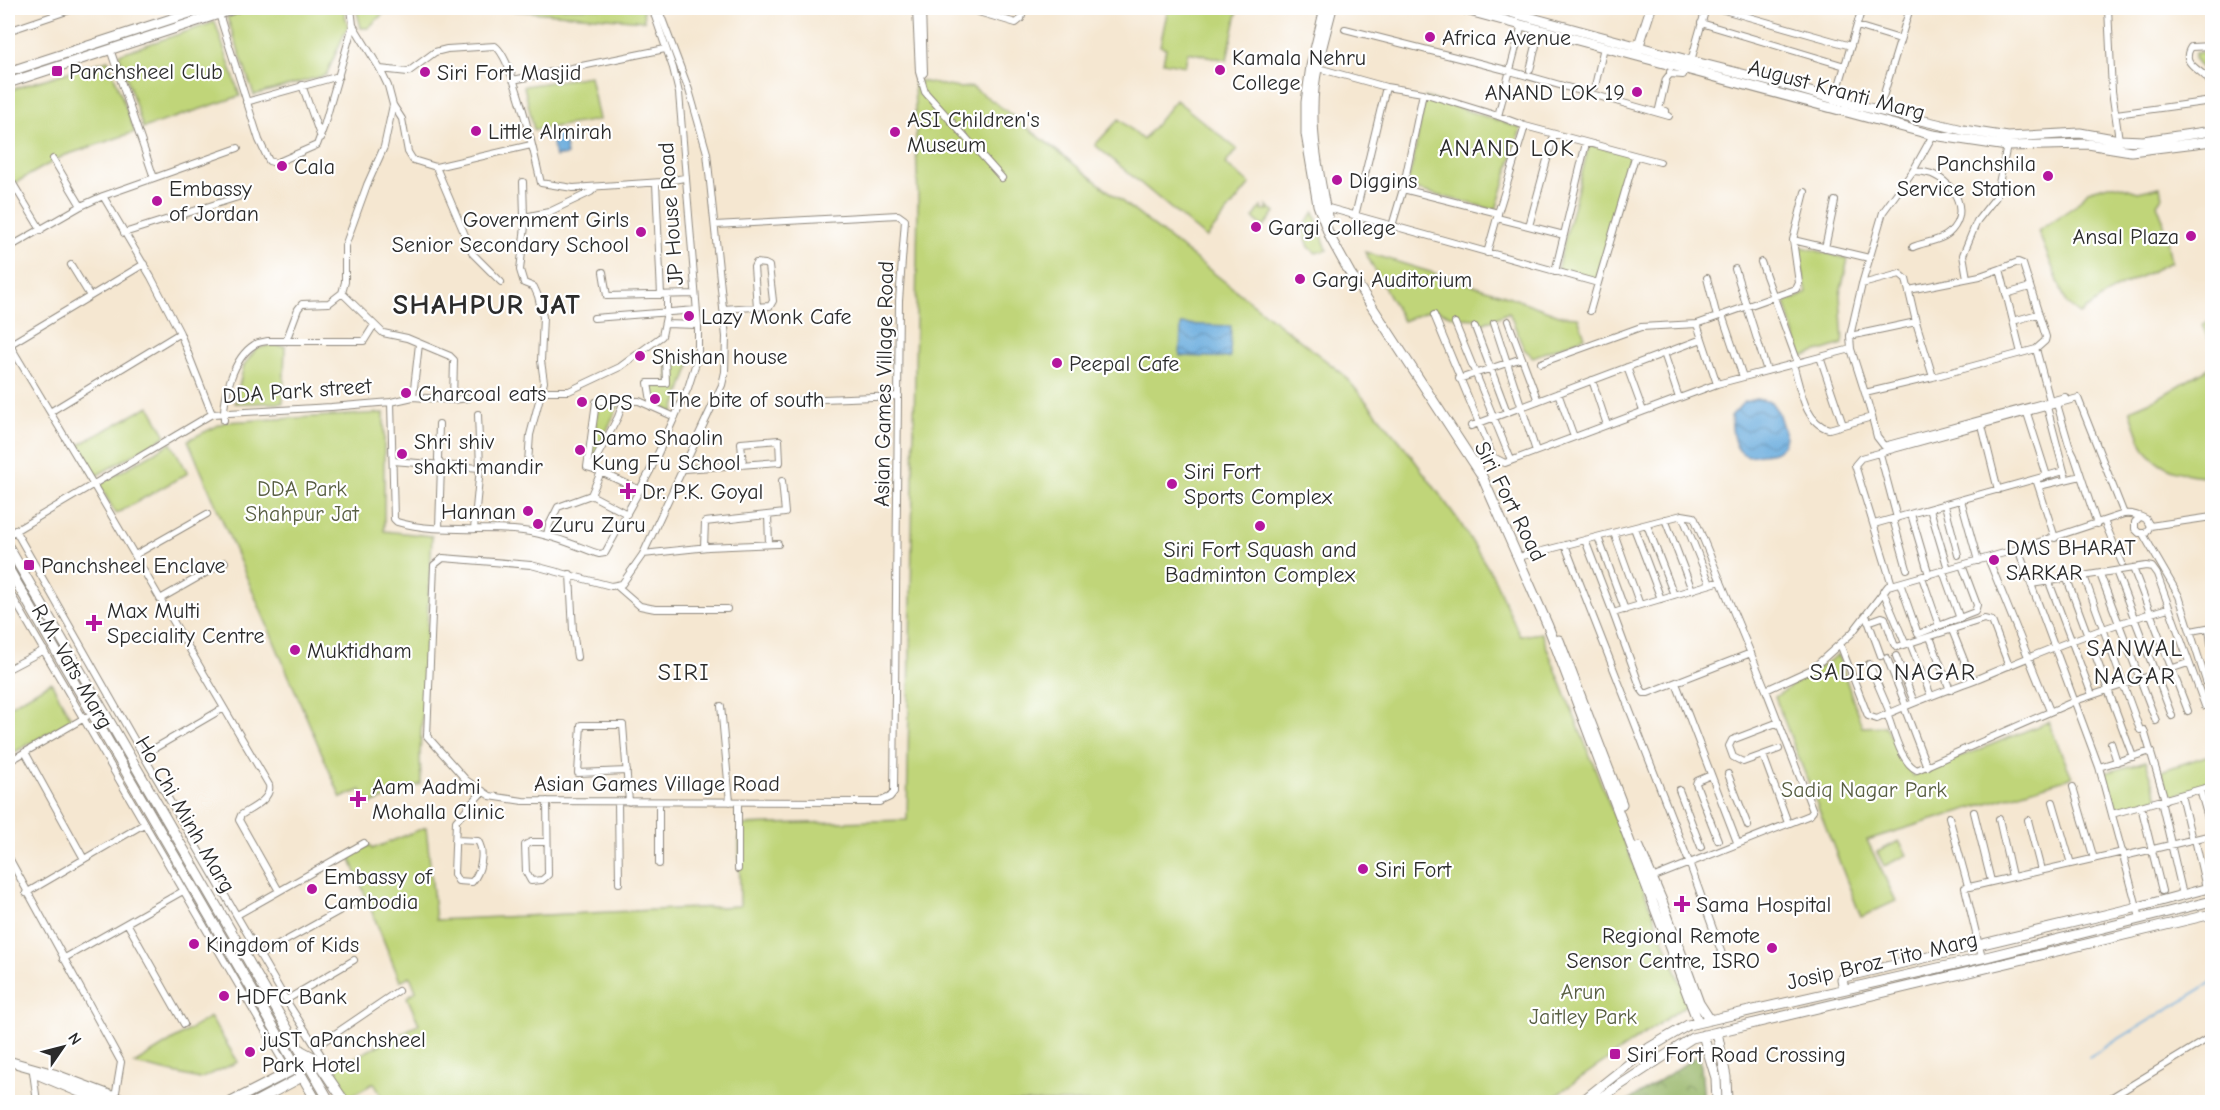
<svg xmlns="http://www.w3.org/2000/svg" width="2220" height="1110" viewBox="0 0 2220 1110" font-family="'Comic Neue',sans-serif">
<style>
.green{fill:#c0d579;stroke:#768052;stroke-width:1.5}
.forest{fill:url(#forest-crowns);stroke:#62704a;stroke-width:1.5}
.water{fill:url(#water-waves);stroke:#4a6b84;stroke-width:1.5}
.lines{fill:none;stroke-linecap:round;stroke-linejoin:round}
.stream{stroke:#68abdd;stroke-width:1.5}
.street-casing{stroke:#90897e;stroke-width:8}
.secondary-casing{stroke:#90897e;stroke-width:11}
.primary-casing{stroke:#90897e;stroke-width:11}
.street{stroke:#fff;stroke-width:6}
.secondary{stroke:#fff;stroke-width:9}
.primary{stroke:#fff;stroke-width:9}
.poi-dot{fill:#b5179e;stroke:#fff;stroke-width:2}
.labels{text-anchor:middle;stroke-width:4.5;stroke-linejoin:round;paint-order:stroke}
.poi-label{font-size:22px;fill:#2b2b2b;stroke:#fff;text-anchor:start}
.street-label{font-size:22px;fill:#2b2b2b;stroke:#fff}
.park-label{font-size:22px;fill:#585e42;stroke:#fff}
.neighbourhood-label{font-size:24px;letter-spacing:1.5px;fill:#2b2b2b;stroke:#fff}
.district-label{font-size:28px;font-weight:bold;letter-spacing:1.5px;fill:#2b2b2b;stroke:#fff}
</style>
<defs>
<pattern id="forest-crowns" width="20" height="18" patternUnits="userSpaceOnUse" patternTransform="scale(1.5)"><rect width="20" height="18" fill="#98b669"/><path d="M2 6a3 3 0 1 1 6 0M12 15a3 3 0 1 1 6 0" fill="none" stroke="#7c9457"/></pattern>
<pattern id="water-waves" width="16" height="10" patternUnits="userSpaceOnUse" patternTransform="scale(1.5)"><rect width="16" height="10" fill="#68abdd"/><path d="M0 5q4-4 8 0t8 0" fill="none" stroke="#568bb3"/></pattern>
</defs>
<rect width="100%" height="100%" fill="#fff"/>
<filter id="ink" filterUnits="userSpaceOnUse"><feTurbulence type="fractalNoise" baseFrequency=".0167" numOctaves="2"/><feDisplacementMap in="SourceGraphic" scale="12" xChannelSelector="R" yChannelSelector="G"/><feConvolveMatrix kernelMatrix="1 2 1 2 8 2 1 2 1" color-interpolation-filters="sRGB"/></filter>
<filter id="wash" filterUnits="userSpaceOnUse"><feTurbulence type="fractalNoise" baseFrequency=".008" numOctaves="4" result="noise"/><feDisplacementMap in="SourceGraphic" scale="24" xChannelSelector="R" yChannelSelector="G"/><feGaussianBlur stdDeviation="1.35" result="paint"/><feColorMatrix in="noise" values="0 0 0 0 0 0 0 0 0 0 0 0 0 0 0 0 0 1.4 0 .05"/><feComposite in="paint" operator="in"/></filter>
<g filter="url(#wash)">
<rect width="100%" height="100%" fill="#f5e7d1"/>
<path class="green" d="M254,8H343L348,26L326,75L254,95L227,17Z
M356,8H389L368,28H361Z
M480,8H643L644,21Z
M1168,8H1238L1227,60L1188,52L1185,66L1163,62L1166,48L1160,46Z
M215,22L240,96L143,128L119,54Z
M2212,51V81L2194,58L2195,53Z
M108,60L135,132L63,156L8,187V93L16,88Z
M590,76L599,120L534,130L524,86Z
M914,80L959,88L972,87L997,104L1343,374L1404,446L1459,521L1493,576L1520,636L1541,633L1689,1003L1566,1088L1549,1102H385L374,1083L349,1097L333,1069L419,1024L407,997L416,991L410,976L400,981L349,855L362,847L364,848L370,845L372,849L426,827L436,920L740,906L739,825L907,820L918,202Z
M1425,97L1521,128L1496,210L1406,187L1413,162Z
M1176,100L1237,149L1225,164L1250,184L1206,238L1095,145L1119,119L1143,140Z
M1589,145L1631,154L1612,221L1599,281L1557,270Z
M2108,185H2116L2138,192L2160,187L2162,197L2157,204L2163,220L2171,262L2113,290L2080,314L2067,304L2038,231L2075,206L2088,191Z
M1267,206L1275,212L1264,227L1253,218L1261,207L1262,211L1268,210Z
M1314,212L1327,250L1316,253L1309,247L1302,228Z
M1799,246L1848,259L1840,294L1843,344L1801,357L1785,303L1807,293L1799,255Z
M1365,252L1502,294L1562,316L1578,317L1585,337L1533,357L1524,349L1509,312L1480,325L1477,319L1458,318L1433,309L1403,321Z
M2212,319V346L2202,325Z
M270,345L285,346L283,403H235L244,365L256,349Z
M693,356L673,413L652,400L650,385L669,386L667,357Z
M2212,366V476C2190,476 2164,471 2148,453C2139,443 2135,423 2130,410L2158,398Z
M619,404L591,465L590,463L598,405Z
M149,406L166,436L94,477L77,446Z
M384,413V531L432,536L420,754L421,784L368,805L361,790L341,798L188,440L225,422Z
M171,443L188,473L116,514L99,484Z
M1838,655L1862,727L1885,726L1913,776L2048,722L2072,777L1867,840L1896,901L1861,917L1775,697Z
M51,682L72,720L8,756V707Z
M2212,754V782L2169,798L2161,771Z
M2146,761L2158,798L2117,809L2105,773Z
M1899,841L1907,855L1884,866L1877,852Z
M210,1017L238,1062L200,1079L134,1064Z"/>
<path class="forest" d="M1700,1054L1704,1102H1627Z"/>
<path class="water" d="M562,131L567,155L555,157L550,134Z
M1181,324L1231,326L1230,358L1180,356Z
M1756,399L1771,402L1778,412L1786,437C1784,452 1773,453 1761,454C1754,455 1748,458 1742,453C1732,446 1732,426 1731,416L1744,402Z"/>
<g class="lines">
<path class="stream" d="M2089,1057L2212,982"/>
</g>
</g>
<g filter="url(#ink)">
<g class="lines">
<g class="street-casing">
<path id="street" d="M351,8L353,25L380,69L388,86L393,105L402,119L408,152L413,160L436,167L531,145
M658,8L689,90L707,153L726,337L725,372L722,385L643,554L622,584L611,586L531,565L443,558L434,565L427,736L466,780L490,796L523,801L879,802L890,797L894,792L899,301L905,220L898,215L715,225
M916,8L919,72L925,92L1002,178
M953,8L968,9L1016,23L1021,19L1024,8
M1717,8L1851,46
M2108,8L2112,91L2119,140
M219,14L259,140L269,161L276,163L317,145L324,126L353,25
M1701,23L1845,66
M1857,26L1900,39
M1345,29L1510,71L1669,116
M8,31L76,8
M2212,46L2191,47C2178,67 2208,69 2212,88
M110,49L154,178L103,196L151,277L180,333L212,414
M1691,61L1706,8
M1318,68L1386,87L1423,93L1498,116L1525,126L1660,162
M380,69L408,72L435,52L447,49L495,46C514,59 535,158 541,183L573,188L662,182L684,178
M1530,70L1540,29
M1670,72V74L1683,75L1685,69
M921,76L924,73L922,8
M513,80L665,49
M302,85L321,138
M1595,86L1604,47
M1423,93L1403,189L1498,213L1525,126
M1835,99L1862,8
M246,102L339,76
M1879,110L1910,8
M1666,111L1659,109L1666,79L1670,74
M2116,114L2212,101
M1498,116L1522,24
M53,159L81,206
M436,167L473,254L501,282
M154,178L238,148
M12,182L41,230
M523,182L524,217
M656,183L661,295
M1325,207L1598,283L1635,157
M1355,216L1386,87
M1497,218L1564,235
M1392,226L1403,189
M1529,226L1554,134
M124,233L238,197
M1793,240L1805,192
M1913,247C1924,242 1938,242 1948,234C1971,214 1956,184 1932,174C1926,172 1919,171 1913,171
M8,248L81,206L103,196
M1825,248L1835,201
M1487,253L1498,214
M1761,262L1798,363
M71,265L90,296
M1735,269L1767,371
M603,272L607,296L694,294
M1555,272L1586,143
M1707,278L1717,317
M1967,278L1963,255L1965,250L1977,221L1996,197L2007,146
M1909,290L1980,276L2000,269L2021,353
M2006,294L2030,287
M723,309L770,306L773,301L769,266L765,264L756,263L754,267L757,307
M1590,311L1598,283
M1434,315L1493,457L1505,463L1717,384L1851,349L1850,336L1862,284L1883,212L1913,171L1933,135
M1722,315L1743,377
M594,318L696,310
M1508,321L1538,401
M2013,321L2038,314
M1916,322L1933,377
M1455,323L1511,460
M1494,323L1536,451
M665,324L698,325
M1697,324L1796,289L1799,283L1793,240L1869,258
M1475,327L1507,412
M1850,336L1916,322L1906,279L1900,274L1862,284
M286,341L298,309L302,304L329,303L342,293
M8,342L93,484L269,785C272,799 252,808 241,815L239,820L279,891
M9,345L144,264
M1851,349L1865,393L1933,377L2036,349L2045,341L2046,337L2023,264L2018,262L2000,269
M2036,349L2050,401
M1664,353L1679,398
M1820,357L1843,425
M1541,363L1641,327L1697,324L1717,384
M1793,364C1800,386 1804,423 1829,429L1872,417L1865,393
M1627,367L1643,411
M1459,379L1522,358
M1592,380L1607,425
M542,391H569L620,367L662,336L667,312V295
M1558,393L1574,437
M413,397L419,344
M453,400L468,398
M798,400L899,396
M391,402L413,397L453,400L454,360L450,356L407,338L383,333L342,293L345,282V246L367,185L384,147L393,105
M2057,404L2069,445L2074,455L2097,524
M652,407L648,383H666L665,356L698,354
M2047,407L2066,479
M50,412L180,333
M2027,413L2047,476
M1872,417L1877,437L1884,446L2065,397
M224,420C223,397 233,358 254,345C258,342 263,342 268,341H364L374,325
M439,424L438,459L441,465L439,528
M1471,426L1702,339
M1982,426L1998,490
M1880,454L1897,518
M393,461L480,468
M528,463L530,435L544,382L541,361L543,317L538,296L534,287L524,283L520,270L525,226L524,217L549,212L591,192L596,187
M591,468L587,467L596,402L610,400L639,401L675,417
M684,469L780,462L779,440L741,443L743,464
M601,472L640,490
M2036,479L2055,538
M2039,486L2081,476
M591,495L601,472L591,468L618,417L624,400
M1961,500L1978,561
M1945,505L1958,555
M1930,509L1948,569
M1911,514L1929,575
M768,515L769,544
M1682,515L1710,584
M1665,519L1692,590
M1893,519L1907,569
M2104,521L2122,563
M1874,524L2064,471
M1647,525L1674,595
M2150,526L2212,517
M1634,528L1661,599
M474,529L480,468L478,414
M15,530L143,755L286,1000L323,1058
M1614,533L1640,605
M2143,534L2179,596L2212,700
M8,535L212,414L331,407L391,402L394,519L397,522C437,534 482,526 523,531C549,534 574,545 599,554L605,553L650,471L688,388L698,356V325L679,93L673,68L652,8
M547,535L549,525L558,507L591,495L627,514
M1598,537L1625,610
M1585,540L1613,613
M1565,545L1689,862L1722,954
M704,547L705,522L785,513L782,481
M2018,549L2099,767L2140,918
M643,554L708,547L778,544
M135,555L207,514
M1519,557L1682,515L1694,517L1766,690L1813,811L1810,815L1652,878
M1988,558L2050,711
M2133,568L2188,711
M1943,571L1960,619
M2116,571L2172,716
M570,574L573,631L577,657
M2100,574L2156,721
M2084,576L2140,730
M1922,577L1939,626
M2067,579L2133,757
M1721,581L1613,613L1641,689L1644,693H1648L1751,653
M2049,582L2092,695
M1900,583L1918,634L1975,612L1977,605L1962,565
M2031,584L2146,566L2152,567L2157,574L2205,706
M1892,585L1855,465L1861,458L2078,398L2124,514
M617,586L640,606L655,609H727
M8,589L289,1072
M1883,591L1905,643
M160,599L225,562
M1867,618L1881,656
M1868,622L1882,617L1885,618L1894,644L1897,647L1984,619L1992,621L2009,666
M2209,628L2212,652
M1952,630L1972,680
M2191,631L2212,627
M1930,637L1950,690
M1910,643L1931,696
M1840,644L1868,716L1877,719C1910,703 1945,691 1979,678C2041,652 2103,627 2168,608
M1896,656L1914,702
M1887,658L1906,706
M1869,664L1890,713
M8,669L44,650
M1676,683L1737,842
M1766,690L1812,669L1852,633L1888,586L2018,549L2124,514C2131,513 2140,516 2146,519L2150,526L2146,533H2139L2135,529V522L2139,518
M721,706L730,802
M1904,707L1927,767
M1887,714C1894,731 1900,762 1917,770L2075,701L2188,663
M2144,730L2165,800
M2111,743L2117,762
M1779,749L1743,762L1733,757L1729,746L1732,740L1779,722
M25,752L84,859
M143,755L224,708
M1763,755L1788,823
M8,762L86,717
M2099,767L2151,751
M627,771L578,773L581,725H623L629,802
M1728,774L1748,826
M1711,775L1697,781L1696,784L1718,840
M2073,787L2094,859
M1679,790L1701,847
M2200,790L2212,832
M2181,795L2192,840
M547,801L548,875L542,880L531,881L526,872L525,845L531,842H547
M2161,801L2183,895
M618,802L619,883
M659,802V864
M738,802V869
M2053,802L2071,864
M2141,806L2162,891
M1974,812L1991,881
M2112,814L2212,786
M1949,817L1968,886
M1999,819L2012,876
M2028,820L2041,870
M2195,839L2206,888
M455,840L478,841C485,852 481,872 472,882L458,881L454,874L456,821L483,791
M8,856L121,1062L116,1092
M2124,856L2212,835
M26,893L144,824
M237,915L364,843
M127,923L184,1024
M260,955L357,901
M1982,958L1965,888L2123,852
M63,959L183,891
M286,1000L354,960
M317,1046L398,991
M33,1072L37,1102
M2104,1102L2212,1036"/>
</g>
<g class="secondary-casing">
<path id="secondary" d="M1325,8L1311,66L1306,102V134L1318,205L1330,237L1350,273L1481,474L1548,626L1698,1022
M1458,8L1933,135L2007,146L2088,144L2131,151L2212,141
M1495,8L1691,61L1789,86L1852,104L1963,130L2008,137L2080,133L2119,140L2143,141L2212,131
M1637,51L1651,8
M8,72L205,8
M8,83L237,8
M1328,216L1325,207C1319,174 1312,141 1313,107C1313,73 1324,40 1332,8
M1559,640L1622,804
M1639,847L1662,901L1699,1003L1710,1020
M1844,989L1842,979L1844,977L2138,907L2212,887
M1717,1032L1726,1077L1727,1102
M1703,1035L1716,1078L1717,1102
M300,1050L315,1058L345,1102
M8,1061L54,1074L128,1102
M39,1075L103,1102
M231,1102L297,1068
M255,1102L302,1077
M1581,1102L1649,1048L1688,1025L1982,958L2212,901
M1594,1102L1692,1038L2212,914"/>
</g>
<g class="primary-casing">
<path id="primary" d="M8,546L330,1102
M8,568L317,1102"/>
</g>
<use href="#street" class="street"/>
<use href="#secondary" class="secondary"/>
<use href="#primary" class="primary"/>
</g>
</g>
<g class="poi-dot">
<circle cx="1430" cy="37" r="6"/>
<circle cx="1220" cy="70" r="6"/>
<rect x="51" y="65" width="12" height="12" rx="3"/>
<circle cx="425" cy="72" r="6"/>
<circle cx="1637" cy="92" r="6"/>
<circle cx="476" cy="131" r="6"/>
<circle cx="895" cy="132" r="6"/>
<circle cx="282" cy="166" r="6"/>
<circle cx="2048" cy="176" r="6"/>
<circle cx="1337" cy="180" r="6"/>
<circle cx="157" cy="201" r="6"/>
<circle cx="1256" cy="227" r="6"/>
<circle cx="641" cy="232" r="6"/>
<circle cx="2191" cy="236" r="6"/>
<circle cx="1300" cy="279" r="6"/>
<circle cx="689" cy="316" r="6"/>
<circle cx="640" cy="356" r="6"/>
<circle cx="1057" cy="363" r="6"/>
<circle cx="406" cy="393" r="6"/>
<circle cx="655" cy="399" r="6"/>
<circle cx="582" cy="402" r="6"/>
<circle cx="580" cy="450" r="6"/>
<circle cx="402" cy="454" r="6"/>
<circle cx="1172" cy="484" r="6"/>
<path d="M625 482h6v6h6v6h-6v6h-6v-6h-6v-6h6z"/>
<circle cx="528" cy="511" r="6"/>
<circle cx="538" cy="524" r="6"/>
<circle cx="1260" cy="526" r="6"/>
<circle cx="1994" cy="560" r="6"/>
<rect x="23" y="559" width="12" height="12" rx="3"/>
<path d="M91 614h6v6h6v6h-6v6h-6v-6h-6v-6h6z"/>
<circle cx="295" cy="650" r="6"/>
<path d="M355 790h6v6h6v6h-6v6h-6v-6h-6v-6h6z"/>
<circle cx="1363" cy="869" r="6"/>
<circle cx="312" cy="889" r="6"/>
<path d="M1679 895h6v6h6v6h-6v6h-6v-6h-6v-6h6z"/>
<circle cx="194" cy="944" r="6"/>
<circle cx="1772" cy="948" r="6"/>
<circle cx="224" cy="996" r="6"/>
<circle cx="250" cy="1052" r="6"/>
<rect x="1609" y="1048" width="12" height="12" rx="3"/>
</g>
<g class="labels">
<g class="poi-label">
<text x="1442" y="45">Africa Avenue</text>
<text x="1232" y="65">Kamala Nehru<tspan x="1232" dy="25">College</tspan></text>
<text x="69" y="79">Panchsheel Club</text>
<text x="437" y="80">Siri Fort Masjid</text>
<text x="1625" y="100" text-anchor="end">ANAND LOK 19</text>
<text x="907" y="127">ASI Children's<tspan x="907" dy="25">Museum</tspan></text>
<text x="488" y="139">Little Almirah</text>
<text x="2036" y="171" text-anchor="end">Panchshila<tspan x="2036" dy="25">Service Station</tspan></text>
<text x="294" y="174">Cala</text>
<text x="1349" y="188">Diggins</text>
<text x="169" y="196">Embassy<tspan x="169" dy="25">of Jordan</tspan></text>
<text x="629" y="227" text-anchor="end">Government Girls<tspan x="629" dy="25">Senior Secondary School</tspan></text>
<text x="1268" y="235">Gargi College</text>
<text x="2179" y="244" text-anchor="end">Ansal Plaza</text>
<text x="1312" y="287">Gargi Auditorium</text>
<text x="701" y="324">Lazy Monk Cafe</text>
<text x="652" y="364">Shishan house</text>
<text x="1069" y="371">Peepal Cafe</text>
<text x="418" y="401">Charcoal eats</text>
<text x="667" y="407">The bite of south</text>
<text x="594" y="410">OPS</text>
<text x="592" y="445">Damo Shaolin<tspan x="592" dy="25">Kung Fu School</tspan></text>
<text x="414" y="449">Shri shiv<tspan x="414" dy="25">shakti mandir</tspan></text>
<text x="1184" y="479">Siri Fort<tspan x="1184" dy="25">Sports Complex</tspan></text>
<text x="642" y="499">Dr. P.K. Goyal</text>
<text x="516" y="519" text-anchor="end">Hannan</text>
<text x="550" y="532">Zuru Zuru</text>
<text x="2006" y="555">DMS BHARAT<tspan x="2006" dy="25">SARKAR</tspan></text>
<text x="1260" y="557" text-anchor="middle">Siri Fort Squash and<tspan x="1260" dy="25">Badminton Complex</tspan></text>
<text x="41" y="573">Panchsheel Enclave</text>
<text x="107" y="618">Max Multi<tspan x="107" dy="25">Speciality Centre</tspan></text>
<text x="307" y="658">Muktidham</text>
<text x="372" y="794">Aam Aadmi<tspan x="372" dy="25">Mohalla Clinic</tspan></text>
<text x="1375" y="877">Siri Fort</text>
<text x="324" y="884">Embassy of<tspan x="324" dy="25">Cambodia</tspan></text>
<text x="1696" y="912">Sama Hospital</text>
<text x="1760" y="943" text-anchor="end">Regional Remote<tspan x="1760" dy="25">Sensor Centre, ISRO</tspan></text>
<text x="206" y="952">Kingdom of Kids</text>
<text x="236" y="1004">HDFC Bank</text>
<text x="262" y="1047">juST aPanchsheel<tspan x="262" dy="25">Park Hotel</tspan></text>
<text x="1627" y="1062">Siri Fort Road Crossing</text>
</g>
<g class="street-label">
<text transform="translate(1837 89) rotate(15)" y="8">August Kranti Marg</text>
<text transform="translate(670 214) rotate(-94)" y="8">JP House Road</text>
<text transform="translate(883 384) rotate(-89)" y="8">Asian Games Village Road</text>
<text transform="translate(297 390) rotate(-4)" y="8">DDA Park street</text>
<text transform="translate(1511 501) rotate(63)" y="8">Siri Fort Road</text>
<text transform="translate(73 666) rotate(60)" y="8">R.M. Vats Marg</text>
<text x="657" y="791">Asian Games Village Road</text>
<text transform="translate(186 814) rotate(60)" y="8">Ho Chi Minh Marg</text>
<text transform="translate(1882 960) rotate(-13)" y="8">Josip Broz Tito Marg</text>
</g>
<g class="park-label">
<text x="302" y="496">DDA Park<tspan x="302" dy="25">Shahpur Jat</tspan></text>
<text x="1864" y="797">Sadiq Nagar Park</text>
<text x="1583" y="999">Arun<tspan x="1583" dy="25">Jaitley Park</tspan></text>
</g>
<g class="neighbourhood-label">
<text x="1507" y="156">ANAND LOK</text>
<text x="2135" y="656">SANWAL<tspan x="2135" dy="28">NAGAR</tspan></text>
<text x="684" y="680">SIRI</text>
<text x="1893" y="680">SADIQ NAGAR</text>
</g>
<g class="district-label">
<text x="487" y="314">SHAHPUR JAT</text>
</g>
</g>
<rect width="2220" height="1110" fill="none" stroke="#fff" stroke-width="30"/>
<g transform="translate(63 1047) rotate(55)" stroke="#ffffff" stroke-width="4.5" paint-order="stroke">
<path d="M0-4.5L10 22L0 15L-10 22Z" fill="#2b2b2b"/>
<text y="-9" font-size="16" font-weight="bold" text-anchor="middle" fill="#2b2b2b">N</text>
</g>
</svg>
